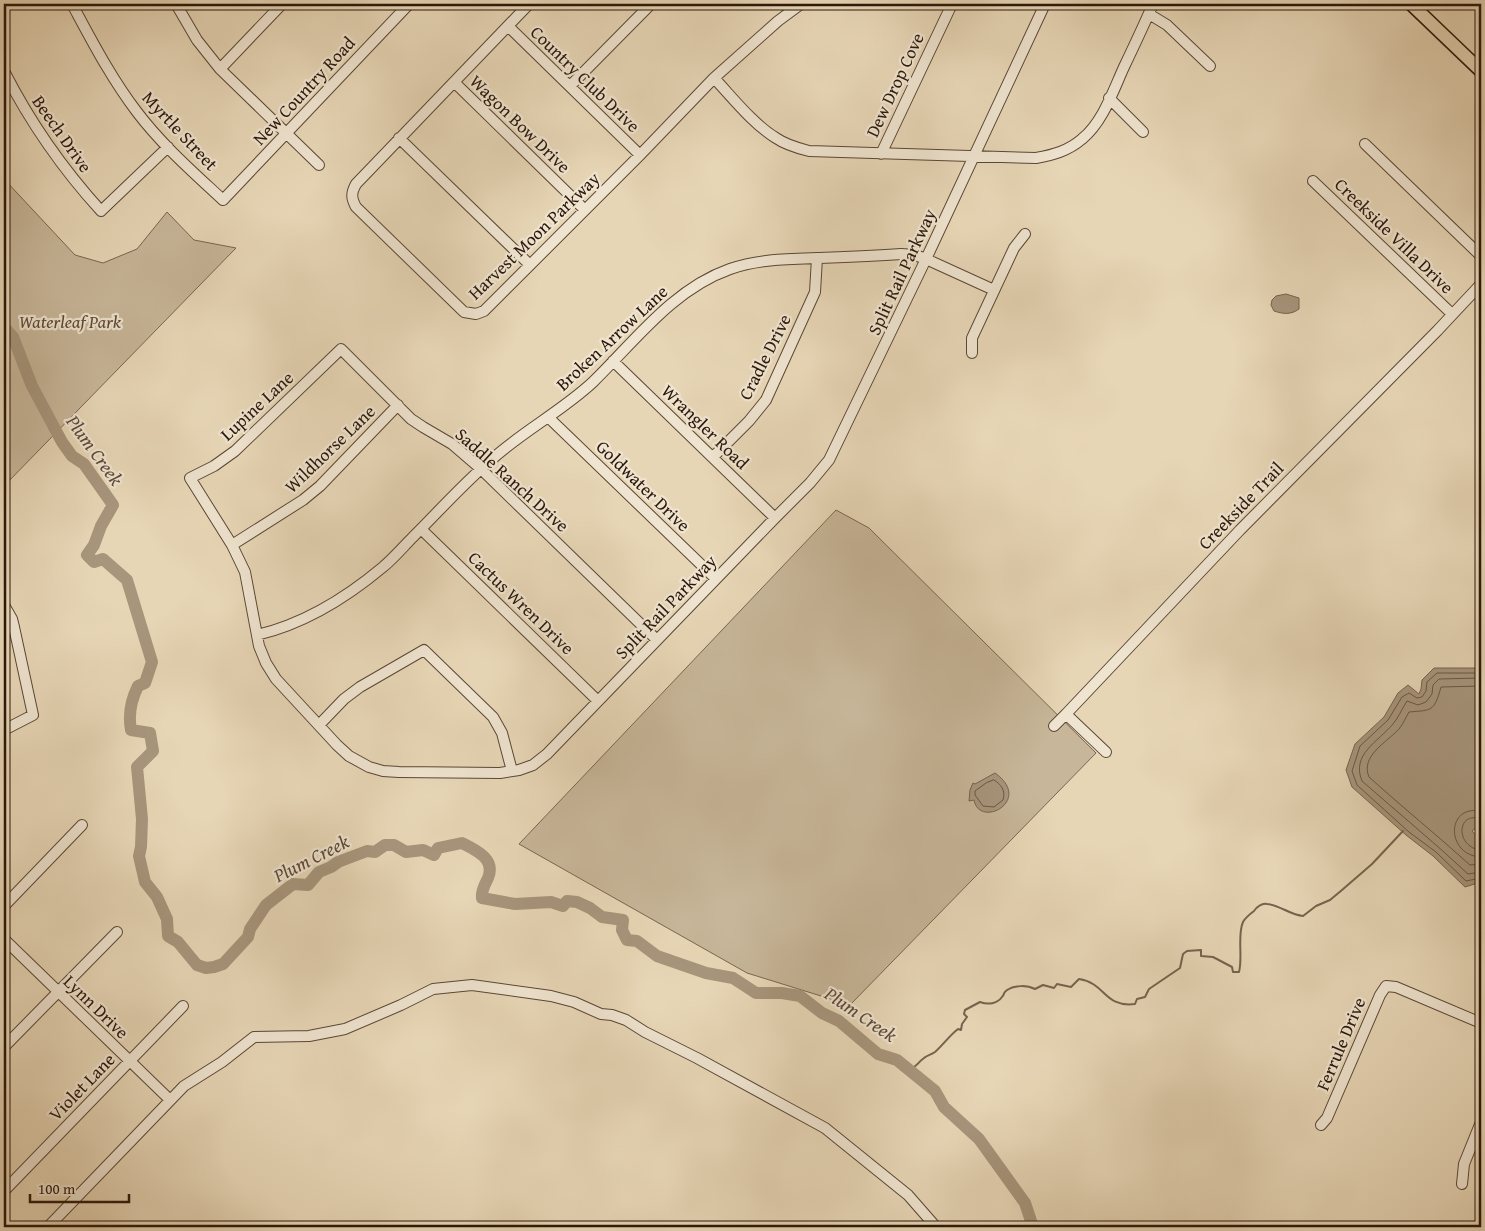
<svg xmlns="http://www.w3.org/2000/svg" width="1485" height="1231" viewBox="0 0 1485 1231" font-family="'Gentium Book Plus',serif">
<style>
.green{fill:#c7b699;stroke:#796652}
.water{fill:#a7957c;stroke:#75634e}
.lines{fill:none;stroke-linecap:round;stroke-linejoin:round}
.shore{stroke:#695643;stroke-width:1}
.stream{stroke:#75634e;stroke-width:2}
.river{stroke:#a7957c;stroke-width:12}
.minor-casing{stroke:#5a4735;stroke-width:12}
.major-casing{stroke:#2b170a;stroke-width:15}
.minor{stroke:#efe4d0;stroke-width:10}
.major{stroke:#e7d6b6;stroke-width:12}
.labels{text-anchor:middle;stroke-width:4.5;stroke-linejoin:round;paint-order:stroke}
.street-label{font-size:18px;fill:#2b170a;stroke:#efe4d0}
.park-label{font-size:18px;font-style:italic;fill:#5a4735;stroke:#efe4d0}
.water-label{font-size:19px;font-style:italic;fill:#5d4938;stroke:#efe4d0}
</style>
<rect width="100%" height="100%" fill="#e7d6b6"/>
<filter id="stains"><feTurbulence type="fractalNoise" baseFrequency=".004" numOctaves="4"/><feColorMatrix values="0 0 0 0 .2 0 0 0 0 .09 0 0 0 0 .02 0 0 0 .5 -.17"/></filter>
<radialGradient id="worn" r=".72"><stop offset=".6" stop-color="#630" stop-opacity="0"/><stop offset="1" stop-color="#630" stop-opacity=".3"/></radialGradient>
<path class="green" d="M4,179L75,255L103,263L137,249L167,212L194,240L236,248L4,486Z
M836,510L869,528L1096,753L850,1005L747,973L519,844Z"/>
<path class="water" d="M1286,294L1299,298V309C1291,315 1283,314 1274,311L1271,305L1272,300L1276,296Z
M1481,660V832L1475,829L1472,831L1481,840V882L1465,887L1433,856L1406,835L1352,787L1346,770L1355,744L1384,717L1398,693L1408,685L1419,694L1421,689L1422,680L1434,668H1476Z
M995,773C1034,801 979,829 974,800L969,801L970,790L973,783L975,784Z"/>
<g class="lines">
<path class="shore" d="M1481,670L1476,673H1437L1427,682L1426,691L1422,697L1417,698L1409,693L1402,697L1388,720L1360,746L1352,771L1357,785L1409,832L1436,852L1466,881L1481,878
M1481,678L1439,679L1433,685L1432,694L1426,702L1418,705L1407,701C1402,709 1398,718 1393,724C1378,742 1351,754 1362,781C1397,812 1434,842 1468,874L1481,872
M1481,686L1441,687C1434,712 1432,710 1409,712C1406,717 1403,724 1399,729C1387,742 1360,756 1369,777C1402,807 1437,835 1470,865L1481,864
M994,780C1001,784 1006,791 1003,800L994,807L983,806L975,795V791L986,783Z
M1481,811C1445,804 1446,856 1481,857
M1481,819C1456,810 1455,848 1481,850"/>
<path class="stream" d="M908,1071C917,1067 917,1063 924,1058C927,1055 931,1055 935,1052C943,1045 949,1036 958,1029L961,1030L962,1024L967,1017L964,1014L965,1010L980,1002C988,1005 997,1004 1002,997C1006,992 1002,994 1007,990C1015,985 1027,985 1035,989L1043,985L1054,988L1057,984L1071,987L1079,979C1106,983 1104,1008 1135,1004L1137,999L1145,997L1149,989L1180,968L1183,954L1187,951L1201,950V956L1213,957L1232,967L1233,972H1239C1243,957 1237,935 1243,922C1245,918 1250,914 1254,911C1257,907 1261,903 1267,904C1280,905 1290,915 1303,916L1316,906L1330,900L1342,890L1372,864L1403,831"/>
<path class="river" d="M4,327L13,337L32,386L62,442L72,456L84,464L113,505L101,526L94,545L87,555L94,562L103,559L127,580L152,662L145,683L138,686C131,700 128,714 131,730L150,733L153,751L137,767L142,819L141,847L139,856L145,882L157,897L167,919L168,936L178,942L197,965L206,968L214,967L223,964L248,937L250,929L266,905L293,884L308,885L319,872L331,867L338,862L367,851L375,852L385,845H394L406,852L423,850L434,855L438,848L462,843C476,850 496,859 488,878C485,885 481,890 482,898L515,904L551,902L563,906L567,901L577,902L590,908L602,917L623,920L622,930L627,940L637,941L657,956L706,973L733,978L756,993H782L800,996L822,1013L839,1021L878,1054L897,1060L935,1091L944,1107L979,1139L1025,1203L1033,1227"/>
<g class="minor-casing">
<path id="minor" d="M72,4C92,41 111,78 137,112C162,145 193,172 223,200L409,4
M176,4L197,40L220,69L319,165
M529,4L356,184C351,193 351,198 356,207L464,312L476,314L484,311L640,155L714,78L778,21L801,4
M1149,14L1167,25L1210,66
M508,26L640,155
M220,69L282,4
M4,71C31,124 61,167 101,211L168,147
M714,78C732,97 753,124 776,138C786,145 797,148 809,151L1036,158C1053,155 1068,151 1082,139C1103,122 1113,91 1124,67C1134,46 1144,25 1153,4
M454,82L585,210
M570,86L651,4
M1109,98L1143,132
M399,138L530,265
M1365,144L1481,256
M881,154L952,4
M1313,181L1452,314
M972,353V338L1014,248L1025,234
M613,361L775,518
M548,417L716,579
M713,457L749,421L766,400L815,292L817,258
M421,529L598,701
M232,545L303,500L320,486L398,405
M4,605L12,619L14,627L33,715L4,730
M257,635C304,624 346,598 383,567C394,558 403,547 413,537C439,511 463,484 491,460C523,431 562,411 593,382C635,341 673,289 730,269C759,259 789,259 819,258C846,257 873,256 901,254L915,255L926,259L994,290
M657,640L481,469L452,444L423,427L411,419L341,349L235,451L214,466L190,478L232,545L245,572L259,646L266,663L276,679L337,745L349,756L369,767L383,771L399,772L500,773L519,770L533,765L547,754L775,518L810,483L829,460L926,259L1045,4
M319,725L344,699L360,687L424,650L493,717L502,733L512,771
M1054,726L1066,714
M1106,752L1066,714L1240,530L1437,331L1481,284
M4,906L82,825
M4,939L166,1096
M4,1047L117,932
M1321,1125L1327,1118L1380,995L1386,986L1396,987L1481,1023
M1462,1184L1464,1164L1481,1122
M4,1191L183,1006
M48,1227L184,1086L222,1062L254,1037L309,1036L345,1029L401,1005L433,989L472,985L551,996L574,1002L601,1014L612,1015L626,1020L645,1032L697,1058L825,1128L908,1195L936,1227"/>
</g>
<g class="major-casing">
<path id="major" d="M1411,4L1481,71"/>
</g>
<use href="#minor" class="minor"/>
<use href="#major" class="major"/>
</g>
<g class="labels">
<g class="street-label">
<text transform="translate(585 79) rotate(44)" y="6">Country Club Drive</text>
<text transform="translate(895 85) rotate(-65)" y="6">Dew Drop Cove</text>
<text transform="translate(304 91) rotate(-47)" y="6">New Country Road</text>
<text transform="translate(520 124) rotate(44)" y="6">Wagon Bow Drive</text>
<text transform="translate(180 131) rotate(47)" y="6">Myrtle Street</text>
<text transform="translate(62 134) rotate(55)" y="6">Beech Drive</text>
<text transform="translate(534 236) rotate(-44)" y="6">Harvest Moon Parkway</text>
<text transform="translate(1394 236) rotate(44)" y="6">Creekside Villa Drive</text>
<text transform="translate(902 272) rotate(-65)" y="6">Split Rail Parkway</text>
<text transform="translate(612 338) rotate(-43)" y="6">Broken Arrow Lane</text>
<text transform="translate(765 357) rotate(-63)" y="6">Cradle Drive</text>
<text transform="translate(257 406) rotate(-43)" y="6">Lupine Lane</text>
<text transform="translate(705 427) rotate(44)" y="6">Wrangler Road</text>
<text transform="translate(330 449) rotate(-44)" y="6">Wildhorse Lane</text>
<text transform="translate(512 480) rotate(42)" y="6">Saddle Ranch Drive</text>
<text transform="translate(643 486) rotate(44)" y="6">Goldwater Drive</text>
<text transform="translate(1241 506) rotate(-46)" y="6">Creekside Trail</text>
<text transform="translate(521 603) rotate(44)" y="6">Cactus Wren Drive</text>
<text transform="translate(666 607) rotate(-46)" y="6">Split Rail Parkway</text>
<text transform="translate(96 1007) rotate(44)" y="6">Lynn Drive</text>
<text transform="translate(1341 1044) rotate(-67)" y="6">Ferrule Drive</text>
<text transform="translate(82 1087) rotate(-46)" y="6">Violet Lane</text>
</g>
<g class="park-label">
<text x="70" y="328">Waterleaf Park</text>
</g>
<g class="water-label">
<text transform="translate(95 450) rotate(54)" y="7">Plum Creek</text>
<text transform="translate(311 858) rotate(-27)" y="7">Plum Creek</text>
<text transform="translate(861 1014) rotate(34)" y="7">Plum Creek</text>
</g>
</g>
<rect width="1485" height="1231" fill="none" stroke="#e7d6b6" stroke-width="20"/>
<rect x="5" y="5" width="1475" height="1221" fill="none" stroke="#2b170a" stroke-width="2.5"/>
<rect x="10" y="10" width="1465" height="1211" fill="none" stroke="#2b170a"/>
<path d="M30 1194v8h99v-8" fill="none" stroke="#2b170a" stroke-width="2.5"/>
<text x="38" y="1194" font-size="15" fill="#2b170a" stroke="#efe4d0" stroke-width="4" paint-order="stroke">100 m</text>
<rect width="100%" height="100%" filter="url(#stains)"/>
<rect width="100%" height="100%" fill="url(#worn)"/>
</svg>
